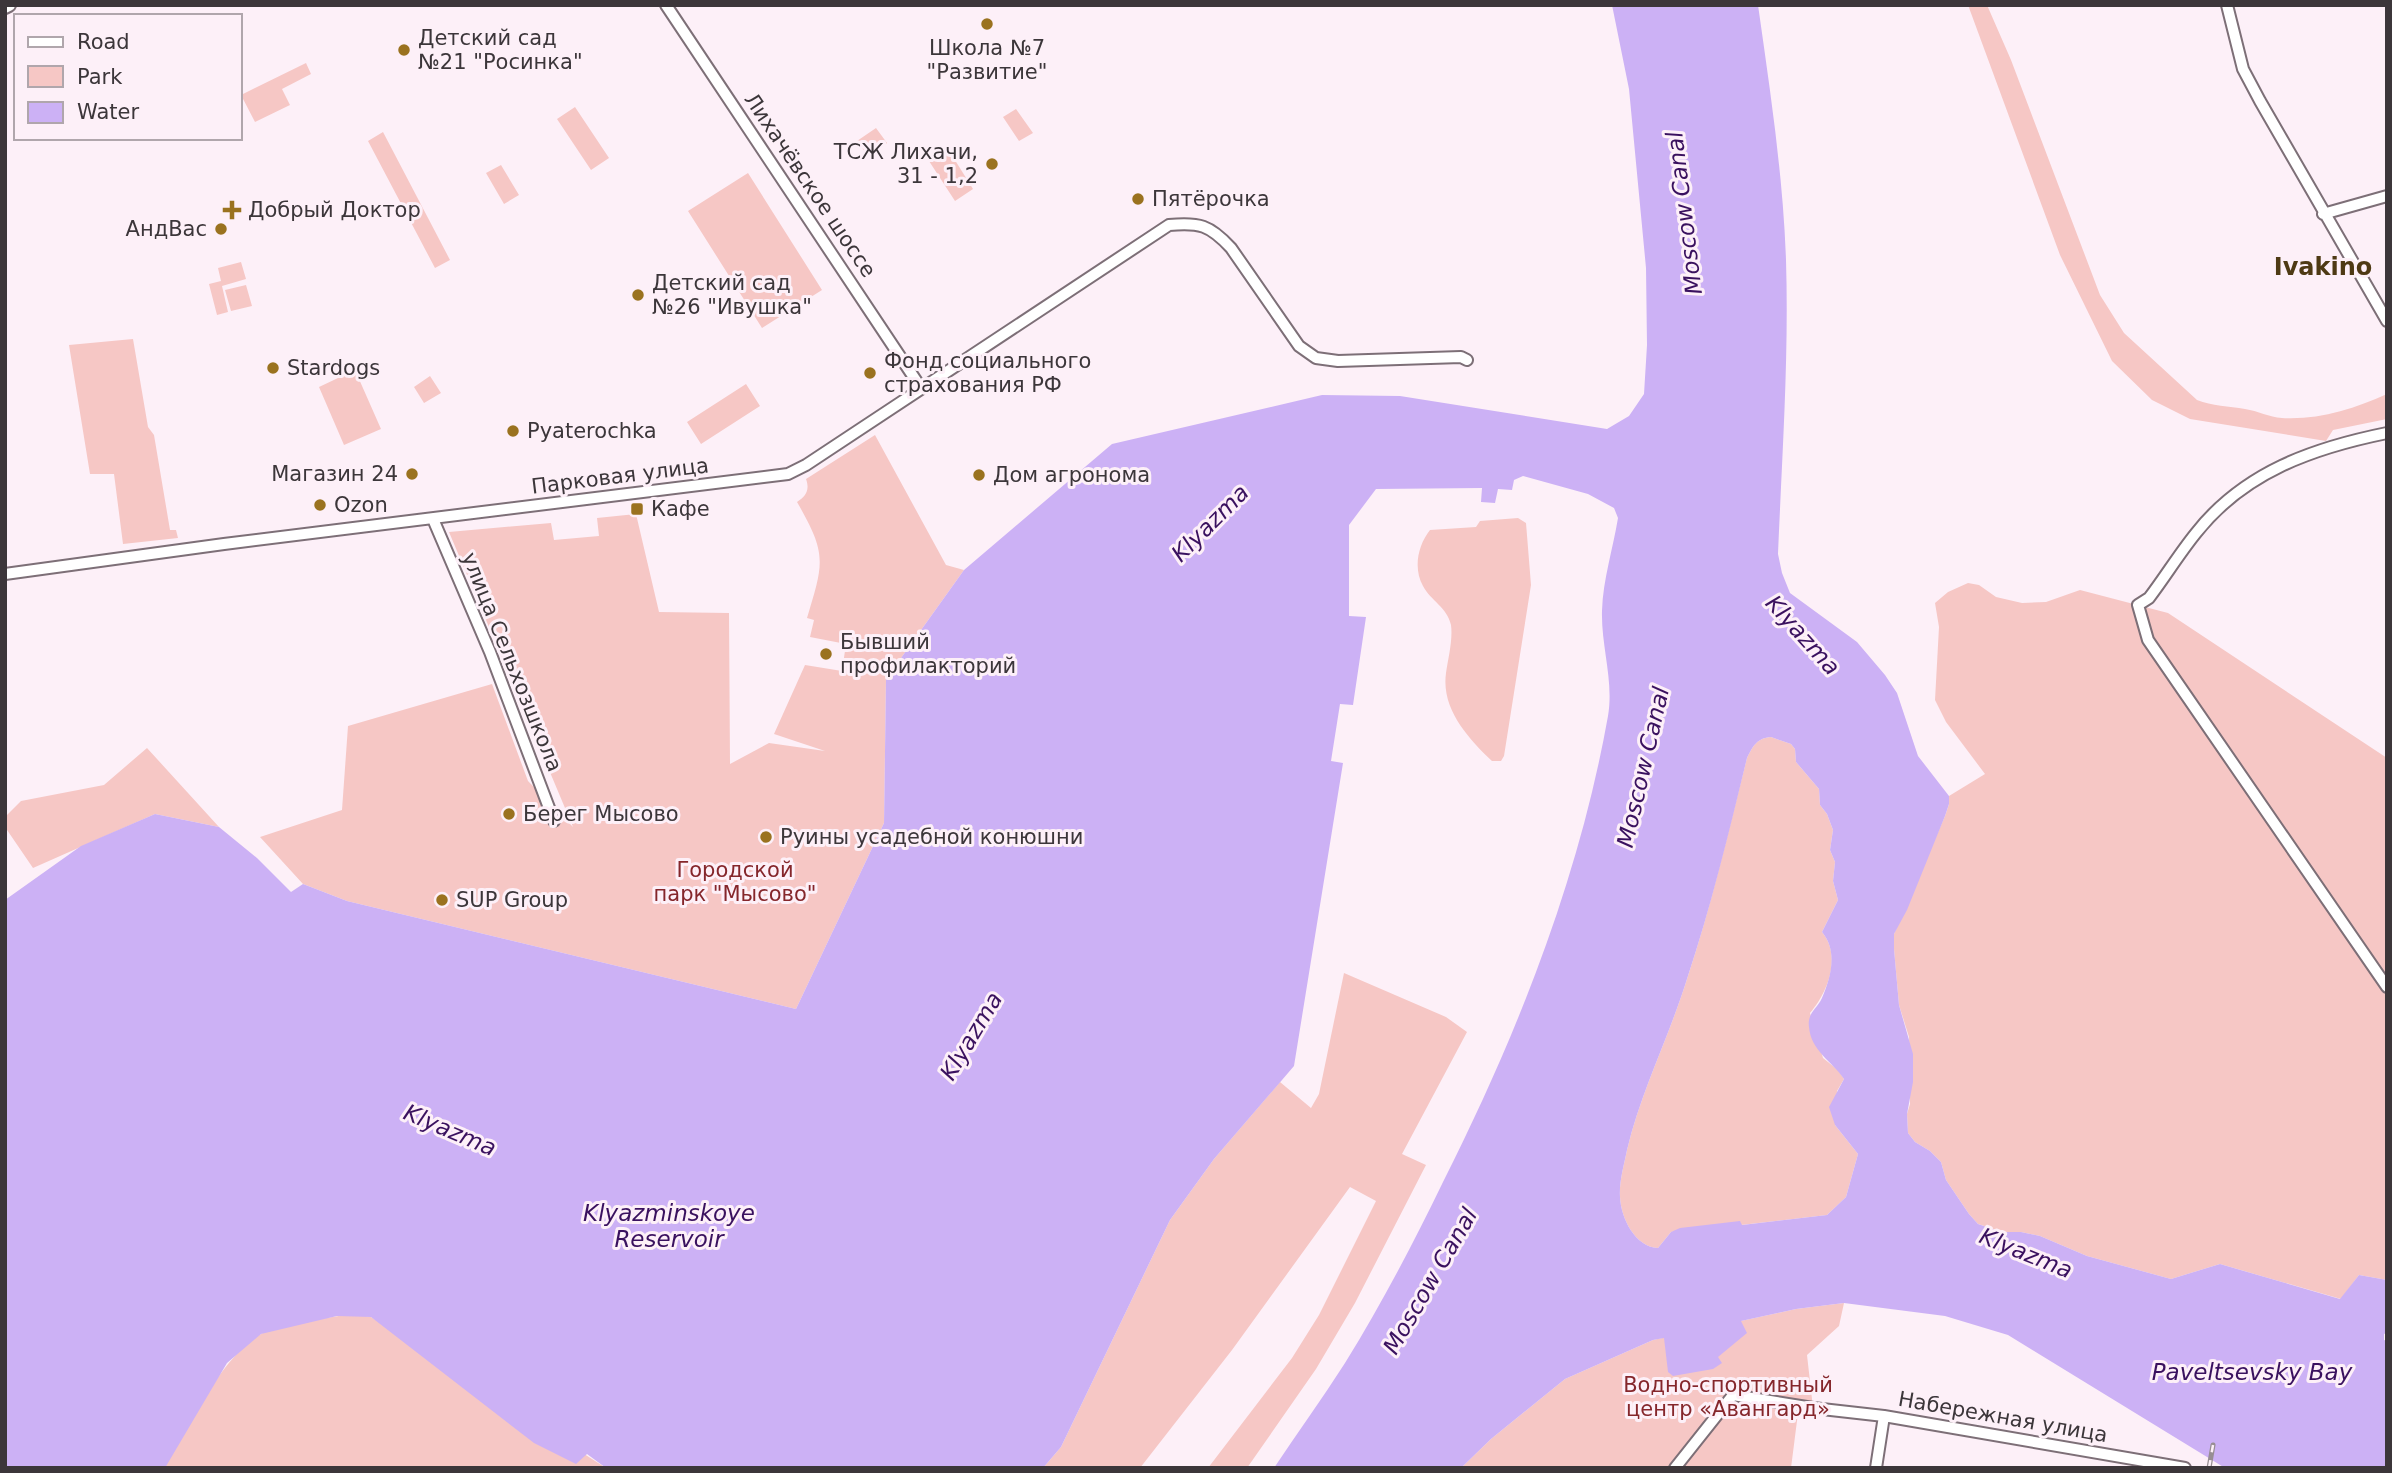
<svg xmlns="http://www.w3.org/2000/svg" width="2392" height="1473" viewBox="0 0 2392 1473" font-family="'DejaVu Sans',sans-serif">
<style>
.green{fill:#f6c7c5}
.water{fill:#ccb1f5;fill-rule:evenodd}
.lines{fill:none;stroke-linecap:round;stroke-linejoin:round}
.minor-casing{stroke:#7d6f77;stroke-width:14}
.major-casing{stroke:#7d6f77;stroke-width:16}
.minor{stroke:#fff;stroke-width:10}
.major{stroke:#fff;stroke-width:12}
.rail-casing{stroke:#978e93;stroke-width:5}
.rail{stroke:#fdf0f8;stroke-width:2.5;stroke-dasharray:8;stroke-linecap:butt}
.poi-dot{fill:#9a721f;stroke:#fdf0f8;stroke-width:2.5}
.labels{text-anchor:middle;stroke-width:6;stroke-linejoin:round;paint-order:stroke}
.poi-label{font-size:21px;fill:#3c363a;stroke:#fdf0f8;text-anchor:start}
.street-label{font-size:21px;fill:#3c363a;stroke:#fdf0f8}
.park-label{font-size:21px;fill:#85262b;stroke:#fdf0f8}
.water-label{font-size:23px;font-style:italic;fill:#3a115f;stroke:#fdf0f8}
.quarter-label{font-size:24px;font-weight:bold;fill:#4e3a14;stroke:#fdf0f8}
</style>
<rect width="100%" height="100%" fill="#fdf0f8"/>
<path class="green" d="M1968,5H1987L2011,60L2100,295L2124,333L2197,400C2212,406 2229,406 2245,409C2258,411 2269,417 2282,418C2319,420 2354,409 2387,394V419L2333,430L2326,441L2190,419L2152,400L2112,361L2060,255Z
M306,63L311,74L282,89L290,105L255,122L241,95Z
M575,107L609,158L591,170L557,119Z
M1016,109L1033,133L1019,141L1003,117Z
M876,128L887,143L868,156L857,141Z
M383,132L450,260L435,268L368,141Z
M948,149L973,189L955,201L929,161Z
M501,165L519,195L504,204L486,173Z
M748,173L822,290L762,328L688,211Z
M241,262L246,279L222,286L228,312L217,315L209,284L221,281L218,268Z
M246,285L252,306L231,311L225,290Z
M133,339L148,427L154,435L170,530H176L178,538L123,544L114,474H90L69,345Z
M355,370L381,429L344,445L319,387Z
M430,376L441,393L424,403L414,387Z
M746,384L760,406L701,444L687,422Z
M875,435L946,565L964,570L886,679L884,823L796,1009L347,901L303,884L260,837L342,810L348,726L492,684L528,781L573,827L449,532L551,523L554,540L599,536L597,518L636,514L659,612L729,613L730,764L769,743L825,751L774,734L805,665L842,671L846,644L810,637L814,620L807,618C824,562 827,554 797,502C806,496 810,490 806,479Z
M1518,518L1526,523L1531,585L1504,756L1501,761H1492C1468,738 1441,709 1446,673C1448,659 1453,640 1451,625C1447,607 1431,601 1423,586C1413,568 1418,545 1430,530L1476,527L1480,521Z
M1968,583L1979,585L1996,597L2022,603L2046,602L2080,590L2168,613L2387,758V1280L2359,1275L2341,1299L2220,1264L2171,1279L2087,1256L2040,1236L2021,1232H2002L1978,1224L1969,1214L1946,1180L1941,1162L1930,1151L1915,1142L1908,1133L1907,1114L1910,1104L1909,1037L1899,1005L1894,949V934L1945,816L1949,804V796L1985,774L1946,722L1935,700L1939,627L1935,603L1948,592Z
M1771,737L1791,744L1795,749L1796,762L1819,789L1820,805L1827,814L1833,830L1830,850L1835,862L1833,881L1838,900L1822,932C1842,956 1828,992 1810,1013L1823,1058L1838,1070L1844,1079L1837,1091L1835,1125L1858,1154L1846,1197L1827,1215L1741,1225L1740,1222L1671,1232L1658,1248C1635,1247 1621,1218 1620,1197C1619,1182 1624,1165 1627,1150C1641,1091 1669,1037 1687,979C1711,907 1728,832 1747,758C1753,746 1757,738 1771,737Z
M147,748L219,827L155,814L33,868L5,827V817L21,801L104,785Z
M1344,973L1446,1017L1467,1032L1402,1154L1426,1165L1355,1303L1316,1369L1247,1468H1208L1292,1358L1319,1315L1376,1201L1350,1187L1232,1350L1140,1468H1043L1061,1447L1170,1220L1214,1159L1280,1082L1311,1108L1319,1094Z
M1844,1303L1839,1326L1807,1355L1813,1408L1798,1413L1791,1468H1461L1491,1439L1565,1379L1653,1340L1796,1309Z
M355,1314L371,1317L606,1468H163C187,1429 222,1356 261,1334C277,1325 335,1316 355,1314Z"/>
<path class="water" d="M1612,5H1758C1770,90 1783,174 1786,260C1789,358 1782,456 1778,554L1782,573L1790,593L1857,642L1885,675L1897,693L1918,756L1949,796V804L1945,816L1907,910L1894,934V949L1899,1005L1913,1054V1082L1907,1114L1908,1133L1915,1142L1930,1151L1941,1162L1946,1180L1969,1214L1978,1224L2001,1232H2021L2040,1236L2087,1256L2171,1279L2220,1264L2340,1299L2359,1275L2387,1280V1333L2384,1334V1340L2387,1341V1468H2225L2008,1335L1945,1316L1844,1303L1796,1309L1741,1321L1747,1333L1718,1357L1722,1363L1713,1369L1673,1376L1668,1372L1664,1338L1653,1340L1565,1379L1491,1439L1461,1468H1274C1297,1433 1322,1399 1345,1363C1381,1305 1413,1244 1443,1182C1517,1035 1579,879 1608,716C1614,680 1601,647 1602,611C1603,579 1613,549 1618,518L1614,508L1588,494L1523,476L1514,480L1512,490L1498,489L1495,503L1481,502L1482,488L1376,489L1349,525V616L1366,617L1353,705L1340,704L1331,761L1343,763L1294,1066L1214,1159L1170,1220L1061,1447L1043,1468H606L587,1454L576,1464L534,1443L371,1317L337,1316L261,1334L227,1363L165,1468H5V900L81,846L155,814L219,827L257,858L291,892L303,884L347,901L796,1009L884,823L886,679L964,570L1112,444L1322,395L1400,396L1607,429L1629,416L1644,394L1647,345L1646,268L1629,89ZM1771,737L1791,744L1795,749L1796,762L1819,789L1820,805L1827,814L1833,830L1830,850L1835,862L1833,881L1838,900L1822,932C1838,951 1831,977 1822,998C1817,1009 1807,1013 1809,1027C1811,1051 1832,1061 1844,1079L1829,1107L1835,1125L1858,1154L1846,1197L1827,1215L1742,1225L1740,1221L1680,1228L1671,1232L1658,1248C1635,1247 1621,1218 1620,1197C1619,1182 1624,1165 1627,1150C1641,1091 1669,1037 1687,979C1711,907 1729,832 1747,758C1753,746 1757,738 1771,737Z"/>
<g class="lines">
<g class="minor-casing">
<path id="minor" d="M666,5L921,388
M2227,5L2243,69L2260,101L2387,321
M2323,214L2387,196
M2387,433C2313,448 2244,472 2196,533C2179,554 2165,577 2149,598L2138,605L2148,640L2387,987
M433,519L490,652L554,821
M5,574L224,544L788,474L806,465L1169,225C1199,222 1210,225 1231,248L1299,346L1316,358L1338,361L1461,357L1467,360
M1675,1468L1733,1395L1813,1408L1884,1416L2185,1468
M1876,1468L1884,1416"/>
</g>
<g class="major-casing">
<path id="major" d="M5,7L9,5"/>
</g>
<use href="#minor" class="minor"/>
<use href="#major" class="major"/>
<g class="rail-casing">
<path id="rail" d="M2209,1468L2213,1445"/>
</g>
<use href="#rail" class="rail"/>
</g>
<g class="poi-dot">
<circle cx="987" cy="24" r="7"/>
<circle cx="404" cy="50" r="7"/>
<circle cx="992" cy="164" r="7"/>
<circle cx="1138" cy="199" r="7"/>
<path d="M228.5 199.5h7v7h7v7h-7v7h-7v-7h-7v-7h7z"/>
<circle cx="221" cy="229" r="7"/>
<circle cx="638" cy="295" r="7"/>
<circle cx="273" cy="368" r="7"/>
<circle cx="870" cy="373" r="7"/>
<circle cx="513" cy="431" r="7"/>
<circle cx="412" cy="474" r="7"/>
<circle cx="979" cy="475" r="7"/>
<circle cx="320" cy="505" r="7"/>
<rect x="630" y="502" width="14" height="14" rx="3.5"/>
<circle cx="826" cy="654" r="7"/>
<circle cx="509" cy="814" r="7"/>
<circle cx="766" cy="837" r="7"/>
<circle cx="442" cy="900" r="7"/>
</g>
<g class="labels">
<g class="poi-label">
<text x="418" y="45">Детский сад<tspan x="418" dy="24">№21 "Росинка"</tspan></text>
<text x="987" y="55" text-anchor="middle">Школа №7<tspan x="987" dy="24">"Развитие"</tspan></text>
<text x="978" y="159" text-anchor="end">ТСЖ Лихачи,<tspan x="978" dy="24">31 - 1,2</tspan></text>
<text x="1152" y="206">Пятёрочка</text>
<text x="248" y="217">Добрый Доктор</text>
<text x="207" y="236" text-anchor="end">АндВас</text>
<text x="652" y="290">Детский сад<tspan x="652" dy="24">№26 "Ивушка"</tspan></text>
<text x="884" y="368">Фонд социального<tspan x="884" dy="24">страхования РФ</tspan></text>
<text x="287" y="375">Stardogs</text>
<text x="527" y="438">Pyaterochka</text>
<text x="398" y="481" text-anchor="end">Магазин 24</text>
<text x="993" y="482">Дом агронома</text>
<text x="334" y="512">Ozon</text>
<text x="651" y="516">Кафе</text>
<text x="840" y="649">Бывший<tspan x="840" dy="24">профилакторий</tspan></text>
<text x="523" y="821">Берег Мысово</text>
<text x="780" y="844">Руины усадебной конюшни</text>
<text x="456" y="907">SUP Group</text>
</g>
<g class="street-label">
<text transform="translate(810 185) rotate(56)" y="7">Лихачёвское шоссе</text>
<text transform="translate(620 476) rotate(-7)" y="7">Парковая улица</text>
<text transform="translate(512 662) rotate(68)" y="7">улица Сельхозшкола</text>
<text transform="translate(2003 1417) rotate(10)" y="7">Набережная улица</text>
</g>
<g class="park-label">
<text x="735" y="877">Городской<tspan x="735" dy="24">парк "Мысово"</tspan></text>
<text x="1728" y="1392">Водно-спортивный<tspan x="1728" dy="24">центр «Авангард»</tspan></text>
</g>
<g class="water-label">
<text transform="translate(1684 213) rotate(-97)" y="8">Moscow Canal</text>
<text transform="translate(1210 523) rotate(-45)" y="8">Klyazma</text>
<text transform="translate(1803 635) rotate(48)" y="8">Klyazma</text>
<text transform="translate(1643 767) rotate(-77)" y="8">Moscow Canal</text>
<text transform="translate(971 1036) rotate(-59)" y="8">Klyazma</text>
<text transform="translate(450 1130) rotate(23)" y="8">Klyazma</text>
<text x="669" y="1221">Klyazminskoye<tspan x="669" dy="26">Reservoir</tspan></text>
<text transform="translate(2026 1253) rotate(22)" y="8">Klyazma</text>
<text transform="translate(1430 1281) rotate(-60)" y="8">Moscow Canal</text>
<text x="2252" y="1380">Paveltsevsky Bay</text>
</g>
<g class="quarter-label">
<text x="2323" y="275">Ivakino</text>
</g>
</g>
<rect width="2392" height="1473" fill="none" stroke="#3c363a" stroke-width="14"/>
<rect x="14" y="14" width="228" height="126" fill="#fdf0f8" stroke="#b0a6ac" stroke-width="2"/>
<rect x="28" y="37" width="35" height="10" fill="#ffffff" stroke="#b0a6ac" stroke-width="2"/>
<text x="77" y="49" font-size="21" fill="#3c363a">Road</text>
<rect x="28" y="66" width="35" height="21" fill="#f6c7c5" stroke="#b0a6ac" stroke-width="2"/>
<text x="77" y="84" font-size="21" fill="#3c363a">Park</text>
<rect x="28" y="102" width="35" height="21" fill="#ccb1f5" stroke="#b0a6ac" stroke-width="2"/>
<text x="77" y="119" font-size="21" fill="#3c363a">Water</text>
</svg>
